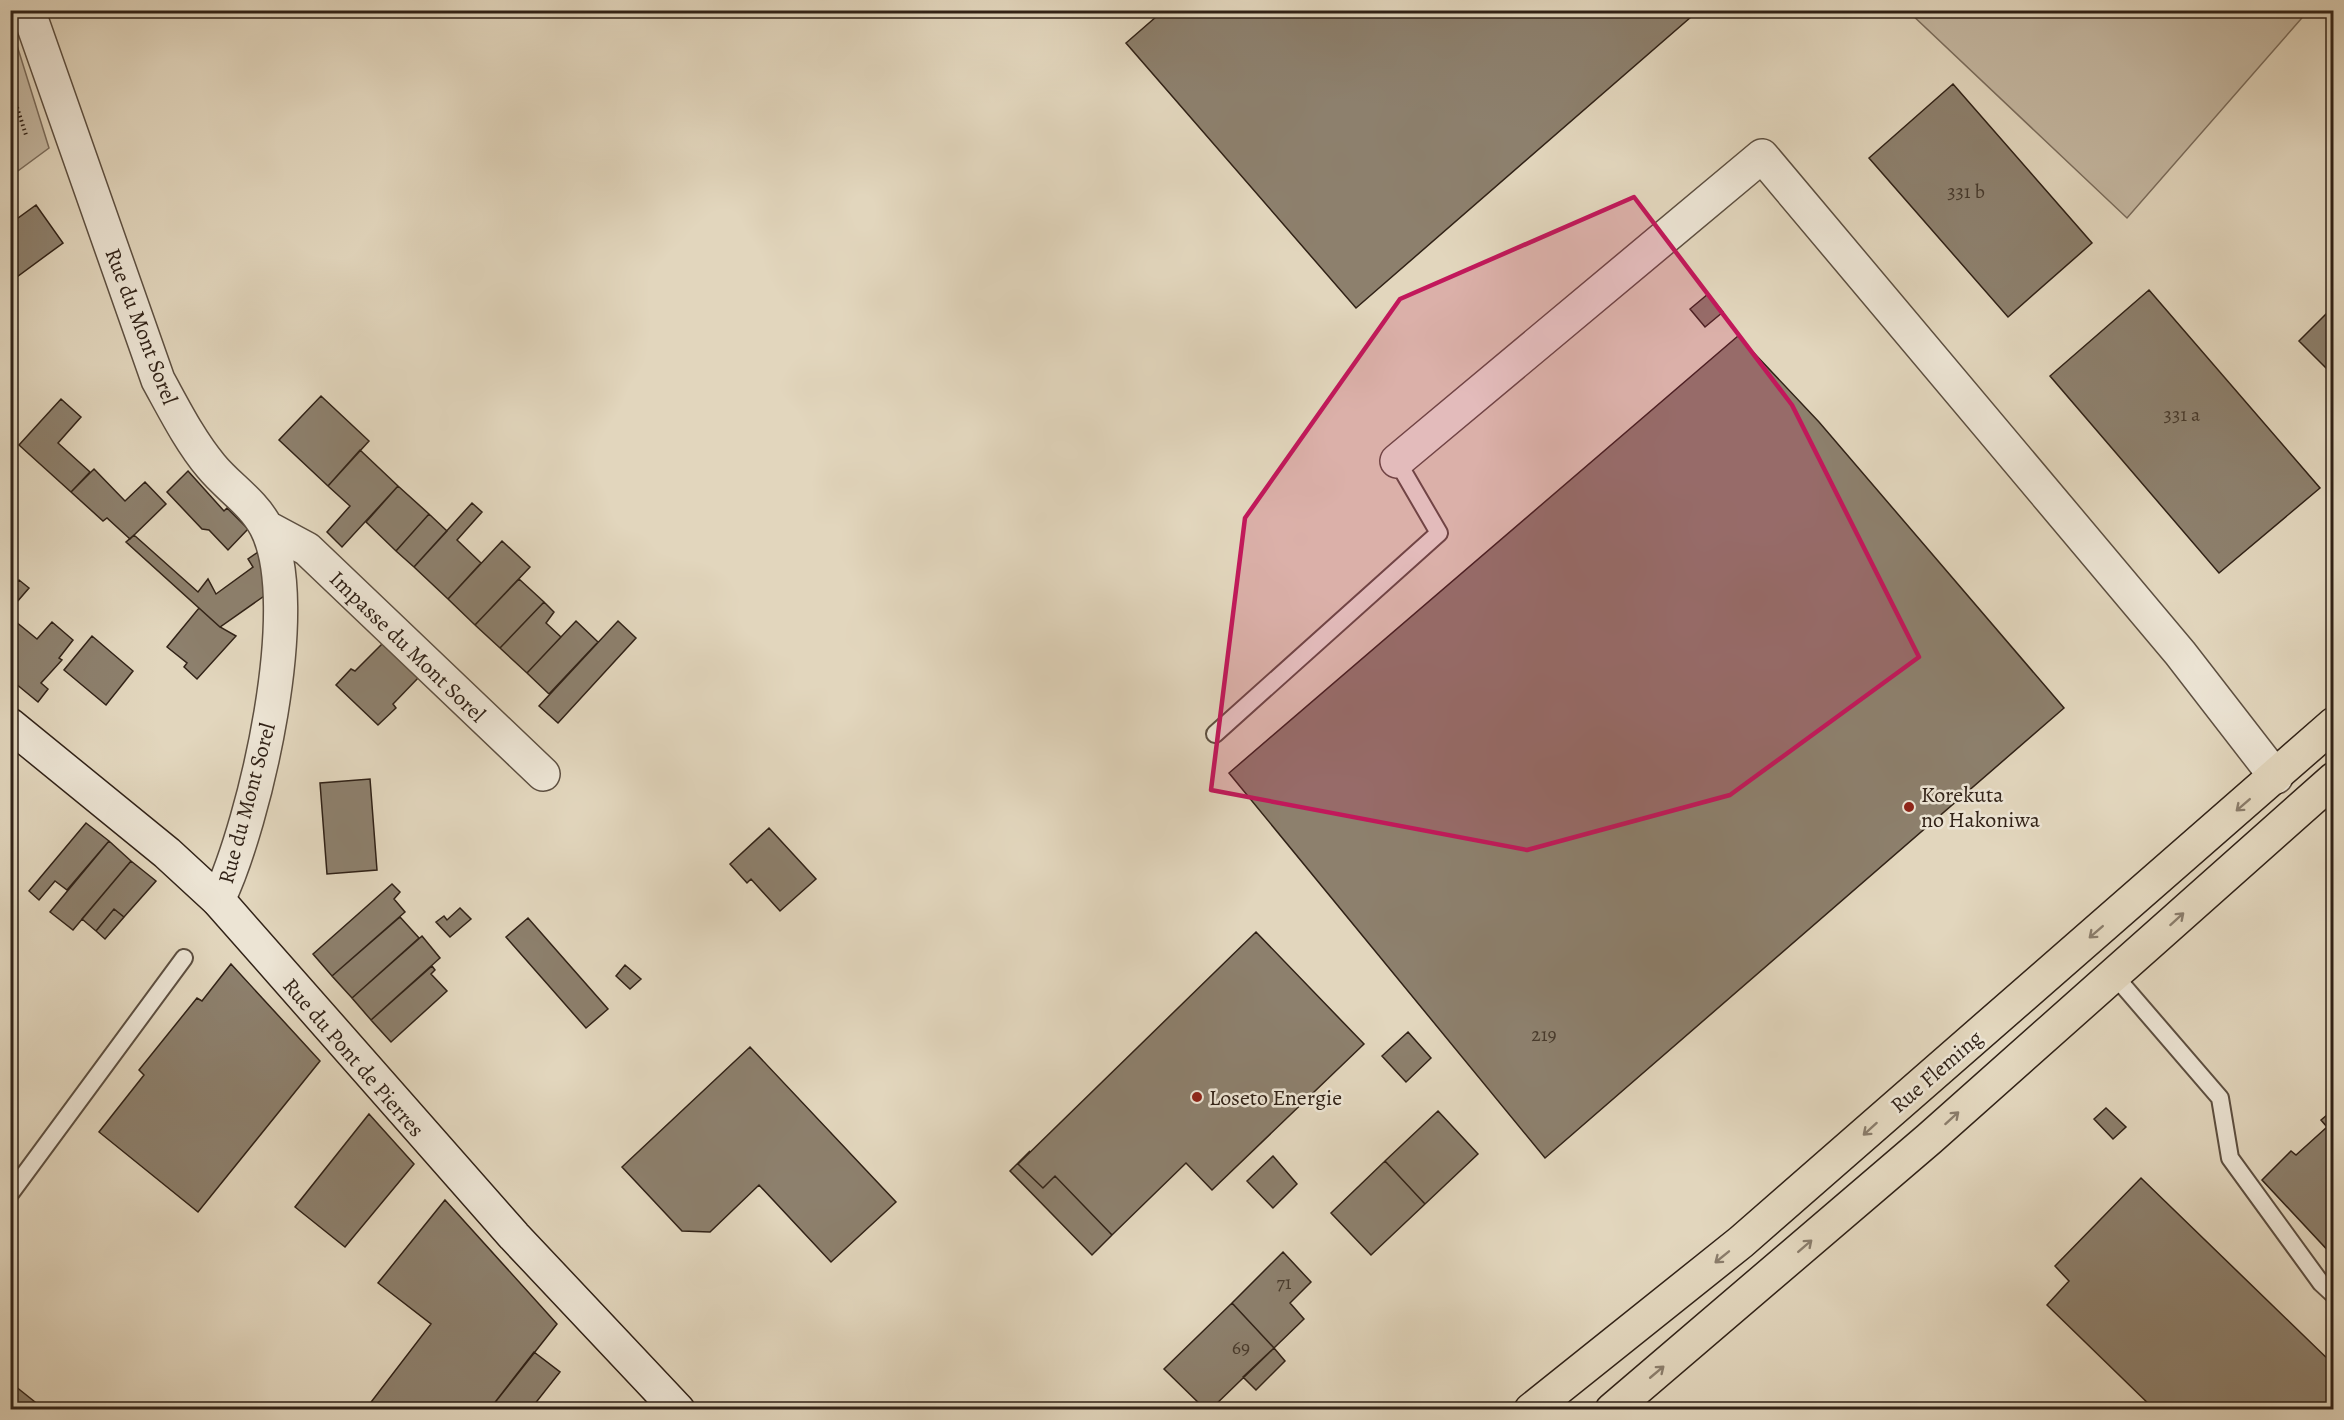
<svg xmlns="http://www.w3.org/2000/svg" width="2344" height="1420" viewBox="0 0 2344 1420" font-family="Alegreya,serif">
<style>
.green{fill:#c4b7a1;stroke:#7a6c5c;stroke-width:1.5}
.building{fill:#8d806d;stroke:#312217;stroke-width:1.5}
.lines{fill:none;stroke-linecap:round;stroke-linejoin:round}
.lane-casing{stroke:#5d4f40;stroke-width:20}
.street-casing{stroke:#5d4f40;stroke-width:36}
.secondary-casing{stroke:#312217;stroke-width:36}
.primary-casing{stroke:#312217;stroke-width:36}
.path{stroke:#312217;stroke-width:4;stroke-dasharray:1.5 3;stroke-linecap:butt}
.lane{stroke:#ece4d4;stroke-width:16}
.street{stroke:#ece4d4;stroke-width:33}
.secondary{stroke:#ece4d4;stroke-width:33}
.primary{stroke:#e2d6bd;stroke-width:33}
.oneway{stroke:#8a7c6a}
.marked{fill:#c2185b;fill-opacity:0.2;stroke:#c2185b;stroke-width:4.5;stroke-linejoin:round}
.poi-dot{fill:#8f2418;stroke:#ece4d4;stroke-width:2}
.labels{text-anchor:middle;stroke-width:5;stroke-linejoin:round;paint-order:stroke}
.number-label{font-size:20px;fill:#483a2c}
.street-label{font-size:22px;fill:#312217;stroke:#ece4d4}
.poi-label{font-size:22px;fill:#312217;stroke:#ece4d4;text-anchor:start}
</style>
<rect width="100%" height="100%" fill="#e2d6bd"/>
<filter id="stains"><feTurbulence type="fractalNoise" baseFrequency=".00333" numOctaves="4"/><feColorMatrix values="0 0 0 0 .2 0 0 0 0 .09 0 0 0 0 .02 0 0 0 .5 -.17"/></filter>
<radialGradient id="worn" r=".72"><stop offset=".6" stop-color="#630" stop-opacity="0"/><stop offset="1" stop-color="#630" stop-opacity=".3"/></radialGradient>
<path class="green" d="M1908,11H2308L2127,218Z
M10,23L49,148L11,176H10Z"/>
<path class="building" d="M1164,10H1699L1356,308L1126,43Z
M1953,84L2092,243L2008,317L1869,158Z
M36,205L63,243L10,282V224Z
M2149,290L2320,488L2219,573L2050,376Z
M1708,294L1723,312L1705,327L1690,309Z
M2334,306V376L2299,341Z
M1738,336L1819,422L2064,708L1545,1158L1229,773Z
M321,396L369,441L328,486L279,440Z
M61,399L81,417L58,443L90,472L71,492L19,445Z
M360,450L398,486L342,547L327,532L350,506L328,486Z
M94,469L125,501L145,482L166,504L130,539L107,518L103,521L71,492Z
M188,471L224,511L227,508L248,529L228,550L209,530L202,529L167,492Z
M398,486L429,514L396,551L366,522Z
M472,503L482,512L457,540L481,563L448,599L414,567Z
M429,514L447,531L414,567L396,551Z
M134,535L198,592L208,579L216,594L253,567L248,559L258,552L267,594L220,627L126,542Z
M502,541L530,567L475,625L448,599Z
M519,579L544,602L500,648L475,625Z
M19,580L29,588L10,610V591Z
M544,602L554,612L546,623L561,637L527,673L500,648Z
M199,608L220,627L236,636L197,679L184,667L187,663L167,647Z
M10,617L37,639L52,622L73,640L59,658L62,660L41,683L48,689L38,702L10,679Z
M576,621L598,642L549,694L527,673Z
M618,621L636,638L558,723L539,706Z
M92,636L133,671L106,705L64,670Z
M383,643L419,677L393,704L396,708L378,725L336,685L351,669L355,671Z
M370,779L377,870L327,874L320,783Z
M86,823L109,841L67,890L55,881L39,900L29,891Z
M769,828L816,879L780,911L751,879L747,883L730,864Z
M109,841L131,861L73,930L50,912Z
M131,861L156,881L124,917L114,909L96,931L82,919Z
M392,884L400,892L394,899L405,912L332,976L313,954Z
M460,908L471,919L450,937L436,922L444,916L447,920Z
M114,909L124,917L105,939L96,931Z
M400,917L419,938L352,998L332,976Z
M528,918L608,1009L586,1028L506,937Z
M1256,932L1364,1044L1212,1190L1186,1163L1112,1235L1055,1176L1043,1188L1018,1164Z
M422,936L440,958L371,1020L352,998Z
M231,964L320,1061L198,1212L99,1132L144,1075L139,1070L197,998L202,1001Z
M625,965L641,979L630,989L616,976Z
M432,966L435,970L431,974L447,991L391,1042L371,1020Z
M1408,1032L1431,1058L1406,1082L1382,1056Z
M750,1047L896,1202L831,1262L759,1185L710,1232L682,1231L622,1167Z
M2106,1108L2126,1127L2113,1139L2094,1119Z
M2334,1109V1257L2262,1180L2291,1151L2296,1155L2327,1127L2321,1120Z
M1438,1111L1478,1154L1425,1204L1385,1161Z
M369,1114L414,1164L345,1247L295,1207Z
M1030,1151L1018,1164L1043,1188L1055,1176L1112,1235L1092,1255L1010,1171Z
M1273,1156L1297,1184L1273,1208L1247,1181Z
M1385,1161L1425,1204L1371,1255L1331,1213Z
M2141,1178L2334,1365V1410H2155L2047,1305L2069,1281L2055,1266Z
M445,1200L557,1324L489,1410H365L431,1324L378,1283Z
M1283,1252L1311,1282L1290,1303L1304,1319L1274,1348L1232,1303Z
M1232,1303L1274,1348L1210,1410H1206L1164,1369Z
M1274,1348L1285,1361L1256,1390L1243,1377Z
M534,1352L560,1372L530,1410H489Z
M10,1382L45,1410H10Z"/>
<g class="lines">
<g class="lane-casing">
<path id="lane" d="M1215,734L1439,533L1397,461
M2114,975L2220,1098L2230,1158L2321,1283L2334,1295
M10,1194L184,958"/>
</g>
<g class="street-casing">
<path id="street" d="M28,10L158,380C174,409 190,441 211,466C228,487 253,502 266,527C306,604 255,823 218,900
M1397,461L1762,156L2180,653L2276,777
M266,527L307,549L543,774"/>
</g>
<g class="secondary-casing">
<path id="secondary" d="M10,725L167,853L218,900L514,1236L678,1410"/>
</g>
<g class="primary-casing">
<path id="primary" d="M1531,1410L1741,1242L2334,724
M1612,1410L1929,1139L2334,779"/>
</g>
<path class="path" d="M10,86L26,135"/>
<use href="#lane" class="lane"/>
<use href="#street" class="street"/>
<use href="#secondary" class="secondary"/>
<use href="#primary" class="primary"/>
</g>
<defs><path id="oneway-shaft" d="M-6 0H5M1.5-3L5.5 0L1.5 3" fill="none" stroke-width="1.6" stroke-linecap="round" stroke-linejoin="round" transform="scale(1.5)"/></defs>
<g class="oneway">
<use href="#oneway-shaft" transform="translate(2243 805) rotate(139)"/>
<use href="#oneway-shaft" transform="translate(2177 919) rotate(-42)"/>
<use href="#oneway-shaft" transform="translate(2096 932) rotate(139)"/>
<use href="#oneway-shaft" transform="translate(1952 1118) rotate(-42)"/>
<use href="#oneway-shaft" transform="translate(1870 1129) rotate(138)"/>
<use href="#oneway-shaft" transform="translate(1805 1246) rotate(-41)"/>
<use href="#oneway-shaft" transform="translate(1722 1257) rotate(141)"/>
<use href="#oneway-shaft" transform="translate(1657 1372) rotate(-40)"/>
</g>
<path class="marked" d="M1634,197L1792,405L1919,657L1730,795L1527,850L1211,790L1245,518L1400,299Z"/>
<g class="poi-dot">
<circle cx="1909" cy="807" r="6"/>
<circle cx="1197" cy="1097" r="6"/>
</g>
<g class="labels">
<g class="number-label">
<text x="1966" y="198">331 b</text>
<text x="2182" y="421">331 a</text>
<text x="1544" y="1041">219</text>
<text x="1284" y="1289">71</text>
<text x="1241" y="1354">69</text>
</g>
<g class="street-label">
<text transform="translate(142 326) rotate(69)" y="8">Rue du Mont Sorel</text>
<text transform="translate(408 646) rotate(44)" y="8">Impasse du Mont Sorel</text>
<text transform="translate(246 803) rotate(-75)" y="8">Rue du Mont Sorel</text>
<text transform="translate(354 1057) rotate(49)" y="8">Rue du Pont de Pierres</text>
<text transform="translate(1936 1071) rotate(-41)" y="8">Rue Fleming</text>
</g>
<g class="poi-label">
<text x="1921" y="802">Korekuta<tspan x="1921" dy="25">no Hakoniwa</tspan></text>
<text x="1209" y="1105">Loseto Energie</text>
</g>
</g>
<rect width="2344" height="1420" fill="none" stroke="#e2d6bd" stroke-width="36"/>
<rect x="12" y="12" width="2320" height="1396" fill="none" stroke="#312217" stroke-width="3"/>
<rect x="18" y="18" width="2308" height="1384" fill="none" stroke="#312217" stroke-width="1.5"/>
<rect width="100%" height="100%" filter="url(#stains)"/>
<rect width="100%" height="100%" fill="url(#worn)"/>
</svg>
